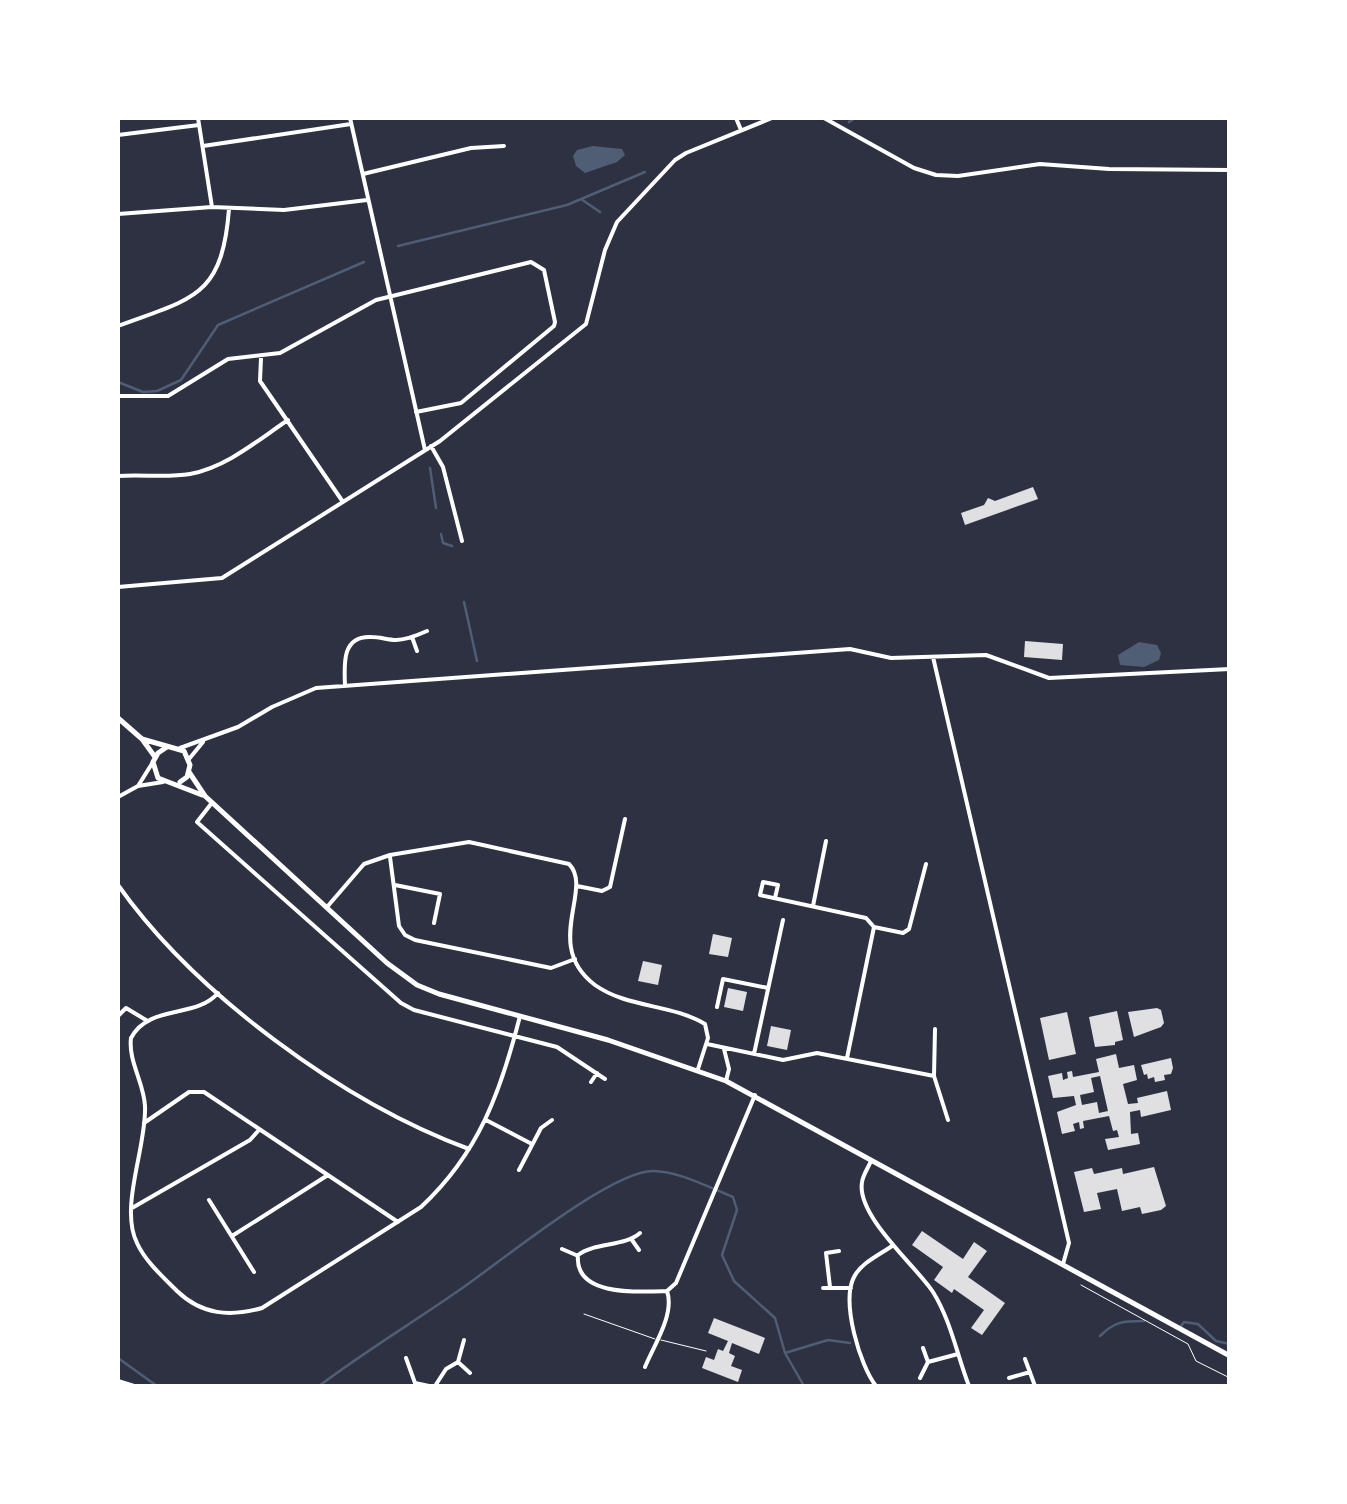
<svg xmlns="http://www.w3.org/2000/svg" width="1347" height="1504" viewBox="0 0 1347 1504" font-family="'Nunito Sans',sans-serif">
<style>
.water{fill:#4f5d75}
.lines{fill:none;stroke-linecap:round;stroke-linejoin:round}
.stream{stroke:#4f5d75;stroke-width:2.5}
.building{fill:#e0e0e3;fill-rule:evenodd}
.path{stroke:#fff;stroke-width:1}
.service{stroke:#fff;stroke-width:1}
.minor{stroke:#fff;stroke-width:4}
.tertiary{stroke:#fff;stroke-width:4}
.primary{stroke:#fff;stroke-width:5}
</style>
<rect width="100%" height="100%" fill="#2d3142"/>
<path class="water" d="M593,146L622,149L625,155L617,162L585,173L576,166L573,156L577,150Z
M1139,642L1157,645L1161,653L1159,660L1144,667L1120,665L1118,655Z"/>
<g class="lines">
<path class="stream" d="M849,122L855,118
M581,199L600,212
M398,246L567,205L645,172
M118,382L143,392L157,391L181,380L218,325L364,262
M430,468L436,508
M441,534L443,543L452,546
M464,602L477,661
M1181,1326L1184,1322L1198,1324L1216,1341L1230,1344
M1100,1336C1115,1321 1124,1321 1144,1321
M785,1353L828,1340L850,1343
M118,1358L157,1386
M319,1386C364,1352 412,1323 458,1291C498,1264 610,1171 653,1171C679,1171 710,1188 733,1197L737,1210L722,1255L734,1281L775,1318L785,1353L804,1386"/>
</g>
<path class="building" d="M1033,487L1038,499L965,525L961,513L984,505L988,498L995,501Z
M1025,641L1063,644L1062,660L1024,657Z
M713,934L732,938L728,957L709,954Z
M643,961L662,965L658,985L638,981Z
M728,988L747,992L743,1011L724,1007Z
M1157,1008L1161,1010L1164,1023L1161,1027L1134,1037L1128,1012Z
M1117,1011L1123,1040L1115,1042V1045L1095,1047L1089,1017Z
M1067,1012L1076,1054L1049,1060L1040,1018Z
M771,1026L791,1030L787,1050L767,1046Z
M1116,1054L1119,1068L1134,1065L1137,1080L1123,1084L1128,1104L1138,1103L1137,1098L1167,1091L1171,1110L1141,1117L1140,1110L1130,1112L1131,1134L1138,1133L1140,1144L1108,1150L1105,1139L1119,1137L1117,1130L1113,1131L1109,1116L1083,1121L1084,1128L1080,1129L1079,1122L1073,1124L1075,1131L1062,1134L1057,1112L1076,1105L1074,1096L1053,1098L1048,1076L1062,1073L1063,1080L1068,1078L1067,1072L1072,1071L1073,1077L1099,1072L1096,1059ZM1100,1076L1108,1111L1099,1113L1097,1102L1082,1105L1080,1095L1094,1092L1091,1078Z
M1171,1058L1173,1068L1171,1074L1164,1075L1165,1080L1155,1082L1154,1077L1148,1079L1147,1074L1144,1075L1141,1065Z
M1154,1167L1166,1206L1161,1210L1142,1214L1140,1207L1122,1211L1117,1189L1097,1193L1101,1209L1084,1212L1074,1172L1092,1168L1094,1174L1122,1168L1123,1174Z
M922,1231L963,1259L974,1242L987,1251L968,1277L1005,1303L982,1335L971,1328L984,1310L954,1289L952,1293L934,1280L943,1267L912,1245Z
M714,1318L765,1338L759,1354L732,1343L729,1353L735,1356L731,1366L742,1370L738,1382L702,1368L706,1357L714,1360L718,1349L723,1351L728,1341L708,1333Z"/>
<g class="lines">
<path class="path" d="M1081,1285L1188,1344L1196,1361L1230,1378"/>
<path class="service" d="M584,1314L655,1339
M661,1340L706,1351"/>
<path class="minor" d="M198,118L212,207
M350,118L425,450
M736,118L741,130
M824,118L914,168L936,175L958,176L1040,164L1109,169L1230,170
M118,135L199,125
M203,146L351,124
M363,174L471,148L504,146
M118,214L212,207L284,210L367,200
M118,326C193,298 222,298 229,209
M261,358L260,381L343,502
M118,396H168L228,359L280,353L376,300L531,262L544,270L555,322L554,326L461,403L416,412
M431,446L443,467L462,541
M118,476C141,474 166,478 190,474C227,467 258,440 288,420
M118,587L222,578L440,441L586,324L605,250L617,222L675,160L686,153L772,118
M412,637L417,651
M933,657L1069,1243L1063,1264
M345,685C344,663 342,635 372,637C380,637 388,640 396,640C407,640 418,635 427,631
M180,748L238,727L272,707L316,688L850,649L891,658L986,655L1049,678L1230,669
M189,759L203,742
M211,804L197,822L401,1003L414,1010L557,1047L605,1079
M390,857L399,926L405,935L415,940L551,968L575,959
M118,885C195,994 344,1103 469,1149
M395,885L440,894L434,923
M577,886L602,891L610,887L625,819
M775,898L778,885L763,882L760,895L866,918L874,927L903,933L909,929L926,864
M813,906L826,841
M327,907L364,864L390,855L469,842L569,864C594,889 542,945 595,985C627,1008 672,1004 705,1024L708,1038L698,1069
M218,993C196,1019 149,1004 131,1038C128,1061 144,1083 145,1106C147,1146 119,1207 137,1243C145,1261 163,1277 177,1291C202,1315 230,1317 262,1308L421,1207C479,1153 501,1091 520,1016
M717,1007L723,979L768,988
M118,1016L126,1008L146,1020
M935,1029L934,1076L948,1120
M707,1044L783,1060L817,1053L934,1076
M724,1049L729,1069L726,1081
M754,1054L783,920
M847,1058L874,927
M591,1082L597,1073
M486,1120L530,1143
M144,1123L189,1092H204L398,1222
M871,1161C868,1168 863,1175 862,1182C856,1216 917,1267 933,1292C951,1321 957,1355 969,1386
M519,1170L541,1128L552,1120
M209,1200L254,1272
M132,1208L250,1140L259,1130
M640,1233C624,1247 596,1242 578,1255C574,1297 639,1292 667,1291L676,1283L755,1095
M232,1236L328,1175
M632,1240L639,1250
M562,1249L576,1255
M830,1287L826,1253L839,1251
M823,1288H851
M923,1348L928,1362
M406,1358L415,1383L429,1386
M1025,1359L1035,1386
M458,1362L470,1373
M645,1367C654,1345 675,1314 667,1291
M920,1378L928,1362L958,1354
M1009,1378L1030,1372
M118,1381L134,1386
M435,1386L446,1369L458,1362L464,1340
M876,1386C860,1366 841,1302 854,1277C861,1263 879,1255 892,1246"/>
<path class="tertiary" d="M138,786L153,762
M118,797L138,786L163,782"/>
<path class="primary" d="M118,718L142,739L155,757
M142,739L184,751L190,765L187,777L180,782
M167,747L158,753L153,762L158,778L202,795
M189,772L205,796L387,963L417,985L439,994L608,1040L726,1081L1230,1356"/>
</g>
<rect width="1347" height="1504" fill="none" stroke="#ffffff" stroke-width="240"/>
</svg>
